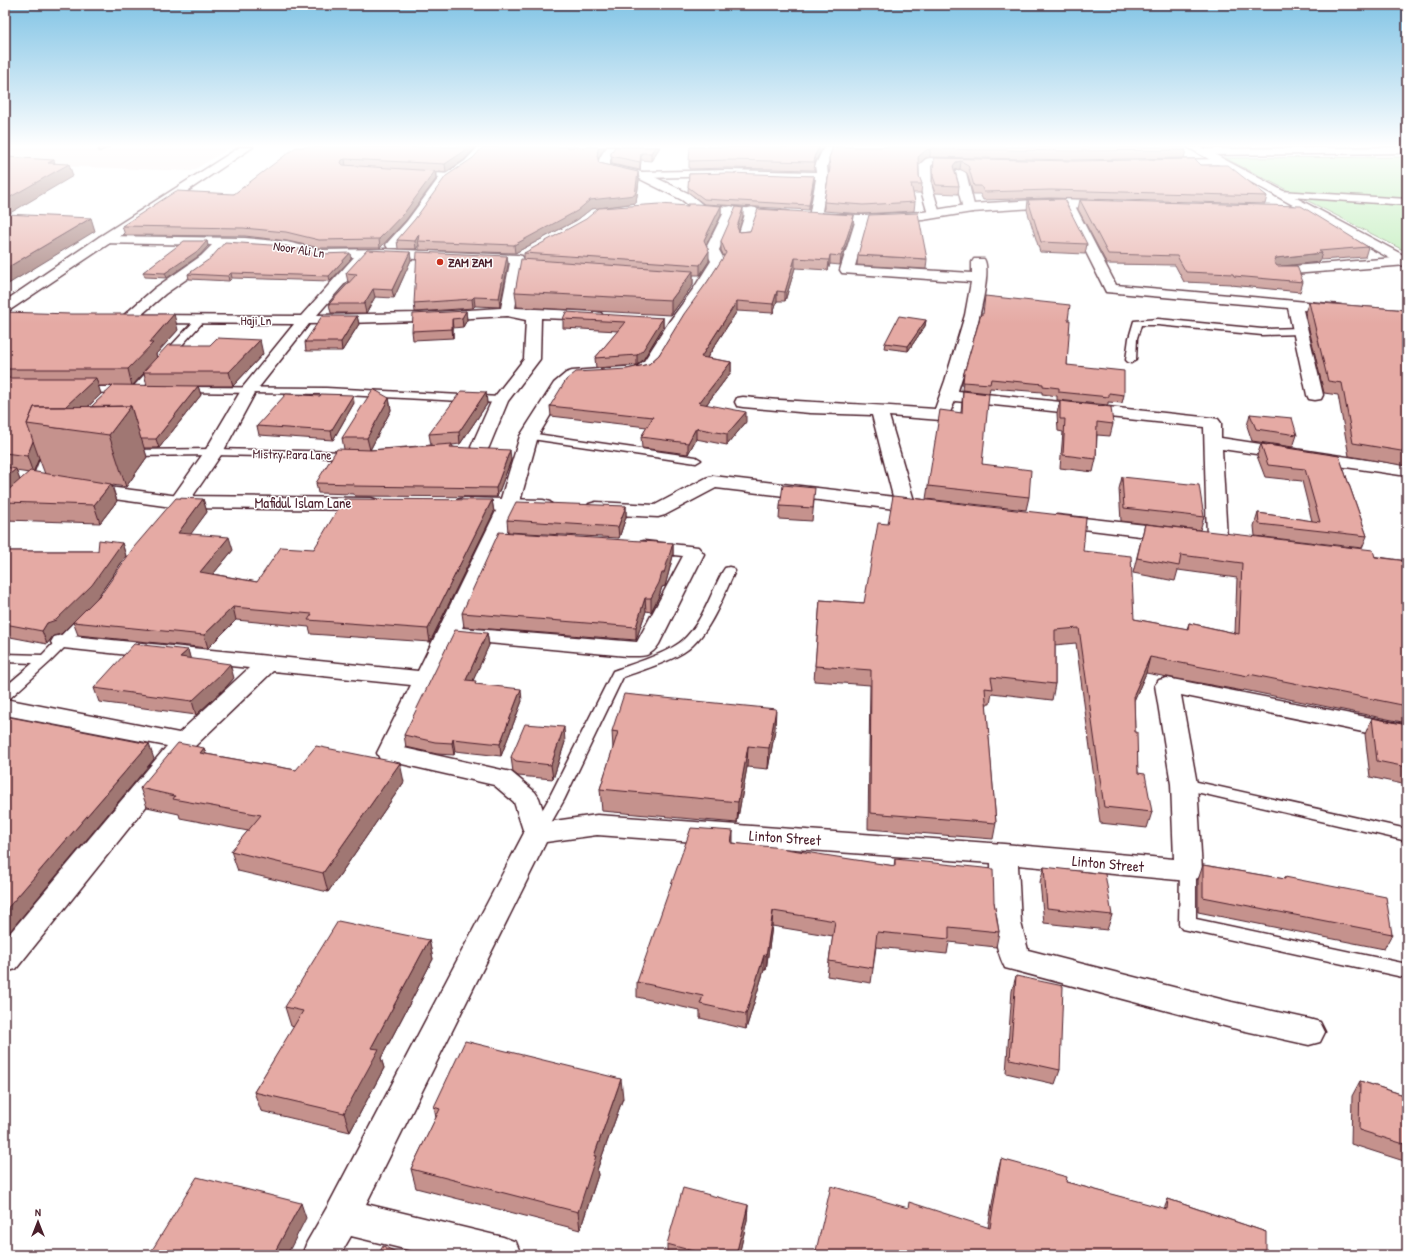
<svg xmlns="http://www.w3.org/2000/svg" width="1412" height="1260" viewBox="0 0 1412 1260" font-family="'Patrick Hand',sans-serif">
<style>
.built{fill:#f7e6e4}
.green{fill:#b2e9ab;stroke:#7e846b}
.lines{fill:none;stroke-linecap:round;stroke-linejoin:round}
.service-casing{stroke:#4a1f2b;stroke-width:3}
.pedestrian-casing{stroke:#4a1f2b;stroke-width:3}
.minor-casing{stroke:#4a1f2b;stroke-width:3}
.tertiary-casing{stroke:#4a1f2b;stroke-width:3}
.service{fill:#fff;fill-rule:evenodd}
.pedestrian{fill:#fff;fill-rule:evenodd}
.minor{fill:#fff;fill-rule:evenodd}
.tertiary{fill:#fff;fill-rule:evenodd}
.wall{fill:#c5928d;stroke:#4a1f2b;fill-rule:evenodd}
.shaded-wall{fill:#a07773;stroke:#4a1f2b}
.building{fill:#e5aaa4;stroke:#4a1f2b}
.poi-dot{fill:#c8321e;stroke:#fff;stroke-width:1.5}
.labels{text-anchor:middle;stroke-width:3;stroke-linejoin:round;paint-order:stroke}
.far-street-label{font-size:13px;fill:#4a1f2b;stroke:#fff}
.far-poi-label{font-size:13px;font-weight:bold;fill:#4a1f2b;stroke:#fff;text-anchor:start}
.street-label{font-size:15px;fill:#4a1f2b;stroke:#fff}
</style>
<rect width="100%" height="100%" fill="#fff"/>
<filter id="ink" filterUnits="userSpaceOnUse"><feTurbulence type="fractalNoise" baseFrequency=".025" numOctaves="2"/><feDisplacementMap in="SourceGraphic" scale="8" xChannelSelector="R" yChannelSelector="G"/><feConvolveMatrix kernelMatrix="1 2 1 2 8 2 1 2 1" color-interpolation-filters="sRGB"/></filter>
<g filter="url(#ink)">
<path class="built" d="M5,147H231L192,171L5,164Z"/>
<path class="green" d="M1407,157V252L1225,158Z"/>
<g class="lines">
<g class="service-casing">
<path id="service" d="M419,172L451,174L454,176L451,178L417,175V173Z
M200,317L204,320L203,322L139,392L82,393L77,390L82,387H133L197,318Z
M1158,319L1262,329L1301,328L1305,331L1301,334L1262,335L1158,325H1141L1137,338L1136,360L1131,363L1128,362L1126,360L1129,338L1134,321Z
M182,387L326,388L500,397L505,400L500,403L326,394L179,392L177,390Z
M529,433L696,457L701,460L696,463L525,438L524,436L525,434Z
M50,449L55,452L52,456L41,483L9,511L5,512V503L32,480L42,454Z
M214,449L350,452L355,455L350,458L214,455L128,456L123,453L128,450Z
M729,567L733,568L735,571C723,596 713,626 693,645C680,659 642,670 623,677L564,800L543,837L537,839L531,837L529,833L548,800L613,671C632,664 669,653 683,640C702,623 711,593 723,571L725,568Z
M88,612L93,613L94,616L93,619L50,662L10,698L5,699V687L33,663L5,662V654L42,655L83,613Z
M1184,779L1407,829V841L1179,788L1176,784L1179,780Z
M1188,865L1194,867L1196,871V919L1407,964V978L1182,929L1179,924L1180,871L1182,867Z"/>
</g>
<g class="pedestrian-casing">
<path id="pedestrian" d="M1280,191L1407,199V205L1276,196L1275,194L1276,192Z"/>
</g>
<g class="minor-casing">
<path id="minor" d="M478,147H489L473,165L446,183L415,227L398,248H388L386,245L388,242L407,221L438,179L465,161Z
M824,147H832L833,149L827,166L828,176L821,217L819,220H811L809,217L816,179L728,176L642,178L638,177L636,175L638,173L642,172L728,170L816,172L815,166Z
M1407,147V153L1202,155L1197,152L1202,149Z
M930,158L964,160L970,163L964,166L933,164L931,166L932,187L940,214L938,217H930L928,214L920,187L919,165L926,159Z
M1221,159L1227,162L1225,164L1169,166L1163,163L1169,160Z
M960,170L964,171L966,173L975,209L973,212H965L963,209L954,173L956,171Z
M1068,200L1072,201L1074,204L1116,285L1341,305L1343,308L1341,311L1336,312L1303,310L1323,395L1321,399L1315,400L1309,399L1307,395L1288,308L1106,292L1062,204L1064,201Z
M731,206L735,207L737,210L719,250L725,261L707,290L683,323L658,364L649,373L627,378L576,381L566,389L538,436L519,505L462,628L637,642L683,556L637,551L634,547L637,543L644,541L698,547L704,554L659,644C650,658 642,656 627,656L456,640L404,748L511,772L535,792L539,798L547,822L597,815L1004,844L1174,859L1171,784L1155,685L1159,680L1167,678L1407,725V741L1181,695L1197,784L1202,871L1198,878L1188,881L1018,865L1021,923L1028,950L1232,1002L1309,1019L1320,1022L1325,1032L1320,1042L1309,1045L1232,1028L1005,968C989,936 992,897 991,863L597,835L546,842L366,1204L503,1237L516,1242L521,1255H429L351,1236L340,1255H302L307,1242L329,1204L524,833L514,802L494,785L380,759L377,753L411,685L273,671L193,748L16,969L5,972V939L167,746L5,715V699L179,733L249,668L54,647L51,642L54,637L62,635L418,671L499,505L520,436L554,383L566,373L572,371L638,366L644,361L669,322L694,288L711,261L705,250L725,210L727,207Z
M752,207L756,208L758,211L750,236L749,239H739L738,236L746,211L748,208Z
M862,215L866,216L868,219L855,266L972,273V262L974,259H984C995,275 965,369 958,391L1212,418L1218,419L1221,423V438L1407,466V476L1222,449L1227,539L1224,543L1217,545L1210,543L1207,539L1204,427L955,401L947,419L941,420L889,416L915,504L912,508L905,510L898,508L895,504L872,415L810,413L743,407L737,406L735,402L737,398L743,397C807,403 871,404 935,409L945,381L965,315L971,282L842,273L840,270L856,219L858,216Z
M104,236L245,238L287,242L320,250L385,249L517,255L522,256L524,259L515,308L596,312L601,313L603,316L601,319L596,320L541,318L540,359L508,401L489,447L486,451L480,452L474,451L471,447L492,400L524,359L526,320L507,316L419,321L309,324L256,391L223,452L186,506L179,508L172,506L169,502L205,451L243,387L294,324L146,323L141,322L139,319L141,316L146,315L301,316L354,257L320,258L287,250L226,246L211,262L165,294L133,322L128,323L123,322L121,319L123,316L155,288L201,256L212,245L99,243L98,240L99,237ZM368,257L510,263L501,308L419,313L317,315Z
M1407,257V265L1280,275L1275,274L1273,271L1275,268L1280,267Z"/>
</g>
<g class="tertiary-casing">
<path id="tertiary" d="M240,147H253L10,310L5,311V301L99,237Z
M607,147H618L610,160V165L646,173L690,194L703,205L786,211L790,212L792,215L790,218L786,219L696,211L682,200L638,178L600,169C596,161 602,154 607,147Z
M1187,147H1201L1407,257V266L1402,265Z
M1050,199L1109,200L1113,201L1115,204L1113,207L1109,208L1050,207L972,212L923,220L862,223L824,222L820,221L818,218L820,215L824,214L862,215L923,212L972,204Z
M713,476L921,500L928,502L931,506L928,510L921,512L716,488L665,515L658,517L596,514L589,512L586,508L589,504L596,502L655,505L706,478Z
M85,484L179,496L371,498L378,500L381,504L378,508L371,510L179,508L78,494L76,490L78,486Z
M464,498L543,500L550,502L553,506L550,510L543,512L464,510L457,508L454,504L457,500Z
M1057,515L1172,528L1179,530L1182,534L1179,538L1172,540L1050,525L1047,521L1050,517Z"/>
</g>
<use href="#service" class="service"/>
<use href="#pedestrian" class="pedestrian"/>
<use href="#minor" class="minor"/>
<use href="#tertiary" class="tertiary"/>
</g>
<path class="wall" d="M615,147H660L651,161L641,160L640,170L612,164L611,153Z
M833,147L1186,150L1184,158L1073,160L930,157L925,158L919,164V176L922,184L921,193H913L915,202L914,211L862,214L824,211V202L829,173V158Z
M378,148L464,160L446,172H436V179L406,220L380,248H320L287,241L245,236L125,235L122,226L234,194Z
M820,152L815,163L814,170L728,168L689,169V161Z
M599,157L598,160L599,163L638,172L639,180L636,203L591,209L577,220L515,253L419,250V245L416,249H398L397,240Z
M934,158L1201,165L1267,196L1265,204L1050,198L983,200L980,194H973L967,173L960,169L955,170L959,186L958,194L935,193L932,184Z
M689,174L814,176V180L809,210L704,204L688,192Z
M1028,200L1087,244L1085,254L1040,252L1027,210Z
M1080,200L1368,247L1365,257L1320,260L1319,262L1287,266L1303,282L1300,292L1231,285V284L1184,282L1175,265L1107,264L1078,209Z
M688,206H721V215L706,245L709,261L700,275H693V285L671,315L517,307L515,292L524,259V253Z
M854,215L853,224L840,265L830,264L828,270L795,268L785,301H777L773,313L737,311L707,358L731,362V372L706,405L746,422L727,445L696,439L688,454L642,448L641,437L647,427L551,416L550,406L627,369L649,364L659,355L708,281L724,257L721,250V241L743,216L738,230L739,232L750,231Z
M207,241L208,246L200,255L167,278L145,277L143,272Z
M410,252L411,260L394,298L375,297L366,313H331L329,304L349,282H348L346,273Z
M319,254L351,259L330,281L232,278L229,281L189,279L188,274Z
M858,255L927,259L926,269L857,265Z
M507,256L508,264L500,307L475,306L473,308L415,312L414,303Z
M1309,302L1407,310V466L1349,456L1338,395L1324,393L1305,312Z
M466,311L467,320L463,327L453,328V338L413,340L412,331Z
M5,312L178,330L156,354L157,357L263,354L233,386H198L201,395L159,448H144L147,457L126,487L112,485L117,501L100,523L5,520ZM144,373L147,386H132ZM98,386H114L91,407H88L101,394ZM39,458L45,474L34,472ZM16,471L29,473L20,480Z
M357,316L359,324L342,351H306L305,342Z
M663,318V327L643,360L637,365L596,368L595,358L618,331L563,328V319Z
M926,320L925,326L908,351L884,348L885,343Z
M1068,320L1067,365L1124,395L1122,403L1108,402V405L1057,400V396L1042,394V392L990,388L989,393L962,390L964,373Z
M963,391L982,464L1029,497L1026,510L926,499L928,486L961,412Z
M486,392L487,404L460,444L452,445L453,447L511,460L497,497L355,496L354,494L318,493L316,483L344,449L342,438L389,398L391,410L370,450L431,445L429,434Z
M1060,401L1113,424L1110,436L1097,435L1096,459L1093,472L1060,468L1063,432L1058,431L1057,413Z
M354,403L333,440L259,435L257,426Z
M1250,414L1297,435L1293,447L1252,441L1247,426Z
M1261,444L1339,456L1367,536L1362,548L1255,536L1254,526L1258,513L1312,521L1302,481L1265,477L1257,456Z
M1122,477L1204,517L1200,530L1121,521L1119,489Z
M203,499L207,512L190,534L233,550L213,574L257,582L314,549L492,500L494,512L430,642L311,634L309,627L236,620L208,648L78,635L73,622Z
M814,501L812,521L779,519L780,506Z
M626,506V517L619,538L508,532L507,520Z
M1145,524L1407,561V723L1244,690L1243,691L1146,673L1134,700L1135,732L1138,773L1152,812L1147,828L1100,823L1076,643L1055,645V684L1052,700L992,693L990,704H986L996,823L993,839L868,829L870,685L814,681L820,600L864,603L1083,551L1134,619L1187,629L1189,623L1235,633L1237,578L1178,570L1175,581L1133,573Z
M122,543L126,556L97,598L61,634L53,636L47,644L5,636V551H98Z
M673,543V556L665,586L662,587L659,596L651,612L646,611L636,640L464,627L462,613Z
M487,633L489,645L473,680L477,685L522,701L501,756L455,751L454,755L437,754L406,747L404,735Z
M188,650L190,659L234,678L226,687L196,715L99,702L94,688Z
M1372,718L1407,725V785L1370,777L1365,734Z
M775,730L768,769L747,767L737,823L602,811L600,789L613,749L612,731Z
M565,742L553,779L518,776L513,772L511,757Z
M204,748L206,754L296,770L404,782L328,892L238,871L231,851L248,831L180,818L179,814L147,807L140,788Z
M733,843L894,866L895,859L994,902L999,932L996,947L949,942L947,954L876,947L871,983L827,976L829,961L833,936L772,926L766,970H764L746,1029L700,1018V1011L637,997V982Z
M1203,865L1284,879L1285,877L1392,934L1384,949L1198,912V880Z
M1044,867L1112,915L1107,930L1044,923L1040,882Z
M429,940L433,959L381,1058L384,1068L350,1132L261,1111L254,1092L294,1027L291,1026L285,1007Z
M1016,976L1060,1070L1055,1084L1006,1073L1012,991Z
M1360,1081L1407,1096V1162L1351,1144L1352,1096Z
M623,1098L597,1170L598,1175L580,1230L416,1188L411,1169L436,1118L434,1107Z
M1001,1159L1066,1182L1164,1209L1168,1199L1266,1232L815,1255L908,1208L988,1228L997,1175Z
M748,1205L747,1220L739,1255H667V1244Z"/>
<path class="shaded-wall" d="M98,147H110L99,152Z
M468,147H476L464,160L446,172L445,164Z
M600,147H605L599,157L597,163V156L598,149Z
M655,147H660L651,161V153Z
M819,147H820V152L815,163L814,157Z
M930,149V157L925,158L918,165V157L926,150Z
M641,153V160L640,170V162Z
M345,159L346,166L343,168L341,163L342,160Z
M54,160L57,170L69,164L73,176L5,216V200L48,163Z
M961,161L960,169L955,170L953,173V166L956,162Z
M435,171L436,179L406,220L380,248L379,239Z
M638,172L639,180L636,203L591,209L577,220L515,253L514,245Z
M814,176V180L809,210V205Z
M721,206V215L704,249V240Z
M743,208V216L737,236V227Z
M854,215L853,224L840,265L841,256Z
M91,218L95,231L5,286V269Z
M419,234L418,241L419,245L416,249L415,241Z
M207,241L208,246L200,255L167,278L165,273Z
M709,251V261L700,275V265Z
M410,252L411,260L394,298L392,290Z
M350,253L351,259L330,281L329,276Z
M1322,253L1319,262L1274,267V262L1276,258Z
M830,255V264L828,270L829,260Z
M507,256L508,264L500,307L499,298Z
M795,258V268L785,301V292Z
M693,271V285L671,315V300Z
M231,273L232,278L229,281L228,276Z
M373,289L375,297L366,313L364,304Z
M777,291V301L773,313V304Z
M474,297L475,306L473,308L472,299Z
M737,301V311L701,367V357Z
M466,311L467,320L463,327L462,318Z
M174,314L178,330L156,354L157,358L143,372L144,373L132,386L128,369L149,343Z
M357,316L359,324L342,351L341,342Z
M663,318V327L643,360L637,365V355Z
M452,319L453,328V338L452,329Z
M926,320L925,326L908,351V346Z
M260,340L263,354L233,386L229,372Z
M731,362V372L699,414V403Z
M96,378L101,394L65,429L44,426Z
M198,386L201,395L159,448L156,439Z
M486,392L487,404L460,444L459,432Z
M353,395L354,403L333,440L331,431Z
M389,398L391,410L370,450L367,438Z
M131,406L147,457L126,487L109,435Z
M746,412V422L727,445V434Z
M696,428V439L688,454V443Z
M33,441L39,458L33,473L27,456Z
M510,450L511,460L497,497L496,488Z
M16,469L22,486L5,501V478Z
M111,484L117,501L100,523L94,505Z
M203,499L207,512L182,546L178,533Z
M492,500L494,512L430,642L428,629Z
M626,506V517L619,538L618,527Z
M229,537L233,550L204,585L200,572Z
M122,543L126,556L97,598L61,634L53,636L47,644L42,631L47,623Z
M673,543V556L665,586L662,587L659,596L651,612V598L662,573Z
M645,598L646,611L636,640V627Z
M233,607L236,620L208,648L204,635Z
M487,633L489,645L468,692L466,680Z
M188,650L192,664L180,657Z
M1150,657L1146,673L1130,710L1134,694Z
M230,664L234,678L226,687L196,715L192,701Z
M521,689L522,701L501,756L500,744Z
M776,709L775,730L768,769L769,748Z
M564,727L565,742L553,779L551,765Z
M453,739L455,751L454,755L452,743Z
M149,744L154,759L5,937V911Z
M748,746L747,767L737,823L738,802Z
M204,748L210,767L200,753Z
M400,763L404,782L328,892L323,873Z
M733,831V846L731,843Z
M773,911L772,926L766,970V956Z
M429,940L433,959L381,1058L384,1068L350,1132L344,1113L371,1048Z
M764,955V970L746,1029V1014Z
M621,1079L623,1098L597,1170L598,1175L580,1230L578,1212L594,1156Z
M301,1203L306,1218L287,1255H273Z
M748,1205L747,1220L739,1255H736Z"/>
<path class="building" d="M296,147H468L463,152L445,164L345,159L342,160L341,163L343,165L435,171L405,212L379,239L319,240L286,232L243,228L122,226L176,191L234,194Z
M483,147H600L598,149L597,156L599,163L638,172L635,195L590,200L577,211L514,245L418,241L419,234L415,241L397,240L415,219L446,176L473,158Z
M615,147H655L651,153H641L640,162L611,156V153Z
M690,147H819L814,157L815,162L728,160L689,161Z
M833,147H1183L1186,150L1074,151L930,149L926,150L918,157L919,176L922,184H911L915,202L863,205L824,202L830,168L829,158Z
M5,157L54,160L48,163L69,164L5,200Z
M934,158L1074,161L1195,159L1201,165H1228L1267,196L1051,190L984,192L981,186H974L968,165L961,161L956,162L953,166L959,186L936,185L933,176Z
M728,173L814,176L809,205L704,199L688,187L689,174Z
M1064,199L1087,244L1041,242L1028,200Z
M1080,200L1301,206L1368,247L1319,251L1322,253L1276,258L1274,262L1277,266H1297L1303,282L1234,276L1233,274L1186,272L1177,256L1108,254Z
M660,204L688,206V204H697L721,206L704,240L709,251L700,265L524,253L586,219L599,208Z
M736,207L743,208L737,227L739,232L750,231L758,209L854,215L841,256L830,255L829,260L795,258L785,292L777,291L773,304L737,301L701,357L731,362L699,403L746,412L727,434L696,428L688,443L641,437L653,417L550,406L566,380L576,372L627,369L649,364L659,355L684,314L708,281L726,253L721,241Z
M918,213L927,259L858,255L869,215Z
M5,214L91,218L5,269Z
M184,241H207L199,250L165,273L143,272Z
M225,242L286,246L319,254L350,253L329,276L231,273L228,276L188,274L211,258Z
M367,250L410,252L392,290L373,289L364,304H329L357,274L346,273Z
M417,252L507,256L499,298L474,297L472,299L414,303Z
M521,259L693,271L671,300L515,292Z
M985,296L1070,305L1068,320H1070L1067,365L1124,371V395L1109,393V397L1059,392V388L1043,386V384L991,379L990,384L963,382L964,373L981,314H983Z
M1309,302L1407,310V404L1405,403L1407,412V452L1353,443L1342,383L1328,381Z
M466,311L462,318L452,319V329L412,331L413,314Z
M5,312L71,314H174L149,343H153L128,369H5Z
M566,312L663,318L643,350L637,355L595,358L625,322L563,319Z
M322,316H357L341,342H305Z
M899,316L926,320L908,346L885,343Z
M217,338L260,340L229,372H143L168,345H210Z
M5,378H96L65,407H34L27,424L33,441L27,456L5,453Z
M114,385L198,386L156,439H141L131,406L91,407Z
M373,389L389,398L367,438H342Z
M461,391L486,392L459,432L429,434Z
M963,391L989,394L982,464L1031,470L1029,497L928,486L940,410L962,413Z
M286,394L320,396L321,394L353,395L331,431L257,426Z
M1060,401L1111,407L1113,424L1097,422L1096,459L1063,455L1065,419H1060Z
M131,406L109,435L27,424L34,407Z
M1250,414L1292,418L1297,435L1256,429Z
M452,444L450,447L510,450L496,488L353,486L354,484L316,483L337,449L371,450Z
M1261,444L1339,456L1367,536L1259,524L1258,513L1320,522L1305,469L1268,465Z
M5,467L16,469L5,478Z
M30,471L111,484L94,505L5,502V493Z
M1122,477L1199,485L1204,517L1124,508Z
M783,485L815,488L813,508L780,506Z
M893,496L1086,518L1083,551L1131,556L1134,619L1188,629L1189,623L1239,634L1242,563L1181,555L1179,566L1137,558L1145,524L1373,550L1375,557L1407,561V706L1249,674L1248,676L1150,657L1134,694L1135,732H1137L1138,773L1145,774L1152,812L1104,807L1079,628L1055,630V684L991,677L993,689L985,688L996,823L870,813L871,670L815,666L820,600L864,603L878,523L888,524Z
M176,498L203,499L178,533L229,537L200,572L257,582L281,547L314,549L344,499L492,500L428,629L308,620L312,614L233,607L204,635L73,622L102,593L134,547Z
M516,502L626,506L618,527L507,520Z
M499,532L673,543L664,573H662L659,583L651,598H645L636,627L462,613Z
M99,540L122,543L92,585L56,620L47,623L42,631L5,624V551H98Z
M455,630L487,633L466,680L476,681L475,684L521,689L500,744L453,739L452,743L435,742L404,735Z
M134,644L188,650L180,657L230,664L222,673L192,701L94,688Z
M624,694L776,709L769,748L748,746L738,802L600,789L618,732L612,731Z
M5,716L149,744L5,911Z
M1372,718L1407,725V767L1377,761Z
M525,724L564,727L551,765L516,761L511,757Z
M178,743L204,748L200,753L296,770L316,746L400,763L323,873L231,851L261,815L173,799L175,796L140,788Z
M691,828L733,831L731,843L773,847L895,866V859L993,869L994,902L999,932L949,927V939L877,932L873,968L829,961L835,921L773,911L766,956L764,955L746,1014L700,1004L703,996L637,982Z
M1203,865L1285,879V877L1386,897L1392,934L1203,897Z
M1044,867L1105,874L1112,915L1047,908Z
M338,921L429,940L371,1048L379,1049L344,1113L254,1092L303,1011L285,1007Z
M1016,976L1063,986L1060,1070L1010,1059Z
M465,1041L621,1079L594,1156H596L578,1212L411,1169L440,1109L434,1107Z
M1360,1081L1407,1096V1145L1359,1130Z
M1001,1159L1067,1177L1066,1182L1167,1209L1168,1199L1266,1232V1255H815L831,1186L908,1208L909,1202L990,1228Z
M197,1177L301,1203L273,1255H149Z
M683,1188L748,1205L736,1255H708L667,1244Z
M383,1246L403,1255H378Z"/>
</g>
<linearGradient id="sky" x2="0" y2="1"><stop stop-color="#82c4e5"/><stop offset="0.45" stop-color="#fff"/><stop offset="1" stop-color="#fff" stop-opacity="0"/></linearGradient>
<rect width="1412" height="324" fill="url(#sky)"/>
<circle class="poi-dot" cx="440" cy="262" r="4"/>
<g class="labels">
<g class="far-street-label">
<text transform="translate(299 249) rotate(9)" y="5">Noor Ali Ln</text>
<text x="256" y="325">Haji Ln</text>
<text transform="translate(292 454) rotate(1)" y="5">Mistry Para Lane</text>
</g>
<g class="far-poi-label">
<text x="448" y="267">ZAM ZAM</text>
</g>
<g class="street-label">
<text x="303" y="508">Mafidul Islam Lane</text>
<text transform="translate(785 838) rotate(4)" y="5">Linton Street</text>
<text transform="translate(1108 864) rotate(5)" y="5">Linton Street</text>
</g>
</g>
<rect width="1412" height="1260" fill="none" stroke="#fff" stroke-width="20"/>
<rect x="10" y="10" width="1392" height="1240" fill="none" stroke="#4a1f2b" stroke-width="1.5" filter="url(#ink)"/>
<g transform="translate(38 1222)" stroke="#ffffff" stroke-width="3" paint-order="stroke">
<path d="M0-3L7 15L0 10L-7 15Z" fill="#4a1f2b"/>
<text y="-6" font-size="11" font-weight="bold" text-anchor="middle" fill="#4a1f2b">N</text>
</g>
</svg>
